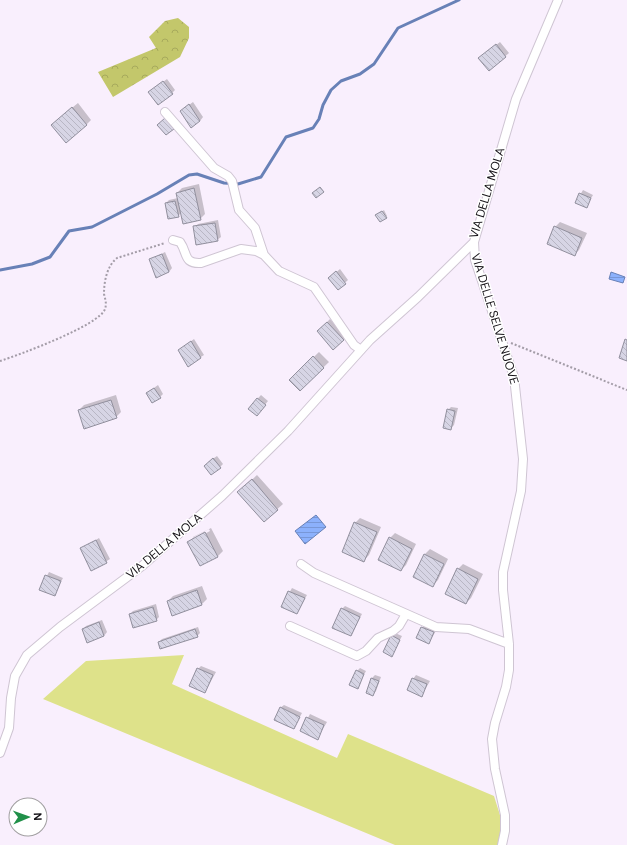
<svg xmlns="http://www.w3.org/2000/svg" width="627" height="845" viewBox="0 0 627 845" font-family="'DM Sans',sans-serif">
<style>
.grass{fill:#dee28a}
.forest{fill:url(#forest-crowns)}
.water{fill:url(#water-rules);stroke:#6881b7}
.shadow{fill:#0003;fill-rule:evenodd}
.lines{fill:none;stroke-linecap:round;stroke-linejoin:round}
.stream{stroke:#6881b7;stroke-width:3}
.building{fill:url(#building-back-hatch);stroke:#918f9d}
.street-casing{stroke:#cfc5d3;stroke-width:10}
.path{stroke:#a49da8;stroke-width:2;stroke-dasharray:2 2;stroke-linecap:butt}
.street{stroke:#fff;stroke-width:8}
.labels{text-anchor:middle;stroke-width:3;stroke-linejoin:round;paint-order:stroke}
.street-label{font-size:12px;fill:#131015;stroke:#fff}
</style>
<defs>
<pattern id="forest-crowns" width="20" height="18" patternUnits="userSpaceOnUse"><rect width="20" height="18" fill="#c3c76b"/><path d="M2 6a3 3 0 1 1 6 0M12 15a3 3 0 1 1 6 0" fill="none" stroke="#a7aa5c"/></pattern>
<pattern id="water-rules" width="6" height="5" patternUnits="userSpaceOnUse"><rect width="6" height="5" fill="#8cb1fc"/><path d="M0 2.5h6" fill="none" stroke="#7897d7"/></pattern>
<pattern id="building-back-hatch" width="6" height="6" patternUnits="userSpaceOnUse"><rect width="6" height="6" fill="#d7d5e5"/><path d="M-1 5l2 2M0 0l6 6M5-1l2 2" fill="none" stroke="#b8b6c4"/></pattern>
</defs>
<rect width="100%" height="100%" fill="#f9effd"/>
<path class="grass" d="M184,655L172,684L337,758L348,734L494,796L505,831L501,845H395L43,699L86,661Z"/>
<path class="forest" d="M178,18L189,27V38L180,57L113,97L98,72L156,48L149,37L165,21Z"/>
<path class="water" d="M611,272L625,277L623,283L609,279Z
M316,515L326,527L305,544L295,531Z"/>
<path class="shadow" d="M500,42L509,53L489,70L483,55Z
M167,79L175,90L172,93L153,89Z
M193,102L203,117L200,121L181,111Z
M78,103L91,120L86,125L57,120Z
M199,184L205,214L200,219L181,213L178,216L166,203L169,200L178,198L177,193L182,188Z
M583,190L593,195L586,207L576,202Z
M384,210L387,216L386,217L378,214Z
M218,220L221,237L217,240L195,227L198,224Z
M560,222L587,233L579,250L574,255L555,227Z
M165,252L172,268L169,272L150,260Z
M340,269L348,280L338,289L333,275Z
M330,319L346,337L334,348L318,331Z
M194,339L204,355L188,365L179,350Z
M319,352L329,362L300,390L290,380Z
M158,385L163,394L160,397L147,393Z
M116,395L121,412L116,417L79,410L84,405Z
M261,395L268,401L260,411L249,408Z
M451,407L458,408L454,425L451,428L448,410Z
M217,456L223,464L220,467L208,462Z
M257,475L283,504L264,521L244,487Z
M360,518L381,527L369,555L364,560L355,523Z
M211,528L223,551L218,556L200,565L189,542L194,537ZM209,529L210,531L193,540V537Z
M395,533L416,544L406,565L401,570L390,538Z
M99,538L110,559L92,570L81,549Z
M430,549L448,559L438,580L433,585L425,554Z
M463,564L483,574L471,598L466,603L458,569Z
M49,572L63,578L54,595L40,589Z
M202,586L207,599L202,604L168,601L173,596Z
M292,588L307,595L297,613L282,606Z
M156,604L159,617L156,620L130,614L133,611Z
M345,606L362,614L351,635L342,609Z
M102,620L107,632L104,636L87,642L83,629L86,626Z
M425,624L437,629L429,643L417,638Z
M198,627L200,633L197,636L159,642L162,639Z
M395,633L402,636L392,655V636Z
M201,666L216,672L205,692L198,669Z
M360,668L366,671L357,688V671Z
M375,675L381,677L376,691L373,695L367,692L372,678Z
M416,675L430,681L422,695L413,679Z
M284,705L302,713L294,728L280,708Z
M310,714L327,722L317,739L301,731Z"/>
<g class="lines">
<path class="stream" d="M0,270L32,264L50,257L69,231L92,227L157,194L189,175L197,174L224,183L238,184L261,177L286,137L313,128L319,119L323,105L331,90L341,81L360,74L374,64L398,28L459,0"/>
</g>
<path class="building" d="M496,44L506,57L489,71L478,58Z
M163,81L173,94L158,105L148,92Z
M189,104L200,121L191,128L180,111Z
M72,107L87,125L66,143L51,125Z
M165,118L174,129L166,135L157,125Z
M320,187L324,192L316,198L312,193Z
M194,188L201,220L183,224L176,193Z
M579,193L591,198L587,208L575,203Z
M175,201L179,217L168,219L165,203Z
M382,211L387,218L380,222L375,215Z
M215,223L218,241L196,245L193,226Z
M554,226L582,238L575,256L547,244Z
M162,254L169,272L156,278L149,259Z
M336,271L346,284L338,290L328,278Z
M327,322L344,340L333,350L317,331Z
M625,339L627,340V361L619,358Z
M191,341L201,358L188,367L178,350Z
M313,356L324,368L300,391L289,380Z
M154,388L161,398L152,403L146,393Z
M257,398L266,405L257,416L248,409Z
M111,400L117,418L84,429L78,410Z
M447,409L455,411L451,430L443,428Z
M213,458L221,468L211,475L204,466Z
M252,479L278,510L264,522L237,492Z
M354,522L377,532L364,562L342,552Z
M205,532L218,557L200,566L187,542Z
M389,537L412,549L401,571L378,560Z
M96,540L107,563L91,571L80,548Z
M424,554L444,564L433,587L413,577Z
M457,568L478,579L466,604L445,594Z
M45,575L61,581L55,596L39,590Z
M197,590L202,605L172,616L167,601Z
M288,591L305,598L297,614L281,607Z
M153,607L157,621L133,628L129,614Z
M341,608L360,617L351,636L332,628Z
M99,622L104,636L87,643L82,629Z
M421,627L434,632L429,644L416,638Z
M195,629L198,637L160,649L158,642Z
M391,635L400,640L392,657L383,652Z
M197,668L213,675L205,693L189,686Z
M356,670L364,674L358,689L349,685Z
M371,678L379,681L373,696L366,693Z
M412,678L427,684L422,697L407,690Z
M280,707L300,717L294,729L274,720Z
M306,717L324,725L318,740L300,731Z"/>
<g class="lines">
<g class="street-casing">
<path id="street" d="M165,112L214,168L228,176L232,181L239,210L255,228L264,255
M173,240L180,242C188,253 183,264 201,263L241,249L256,251L264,255L279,271L314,287L354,345L361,350
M474,242L475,260L514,377L523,459L521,491L503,572V590L509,644V670L506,687L495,723L492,739L495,769L505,815V831L502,845
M301,564L314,573L436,627L469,629L509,644
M290,626L357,656L366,651L378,638L393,631L399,626L406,614
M0,753L9,728L11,698L15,676L27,655L60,627L142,566L222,496L288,431L370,340L418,297L474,242L516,99L558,0"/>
</g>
<path class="path" d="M511,343L627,390
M0,361C19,355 100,325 105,309C107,303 105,299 104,294C104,281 107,266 117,258L165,243"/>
<use href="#street" class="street"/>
</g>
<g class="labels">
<g class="street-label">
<text transform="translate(487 193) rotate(-73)" y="4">VIA DELLA MOLA</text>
<text transform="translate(495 319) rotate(73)" y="4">VIA DELLE SELVE NUOVE</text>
<text transform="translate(164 546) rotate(-40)" y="4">VIA DELLA MOLA</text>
</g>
</g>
<g transform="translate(28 817) rotate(88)"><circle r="19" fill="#ffffff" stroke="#a19fa1"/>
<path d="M0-3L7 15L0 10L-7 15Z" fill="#209049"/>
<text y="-6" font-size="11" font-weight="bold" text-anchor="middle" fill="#131015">N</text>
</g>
</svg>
